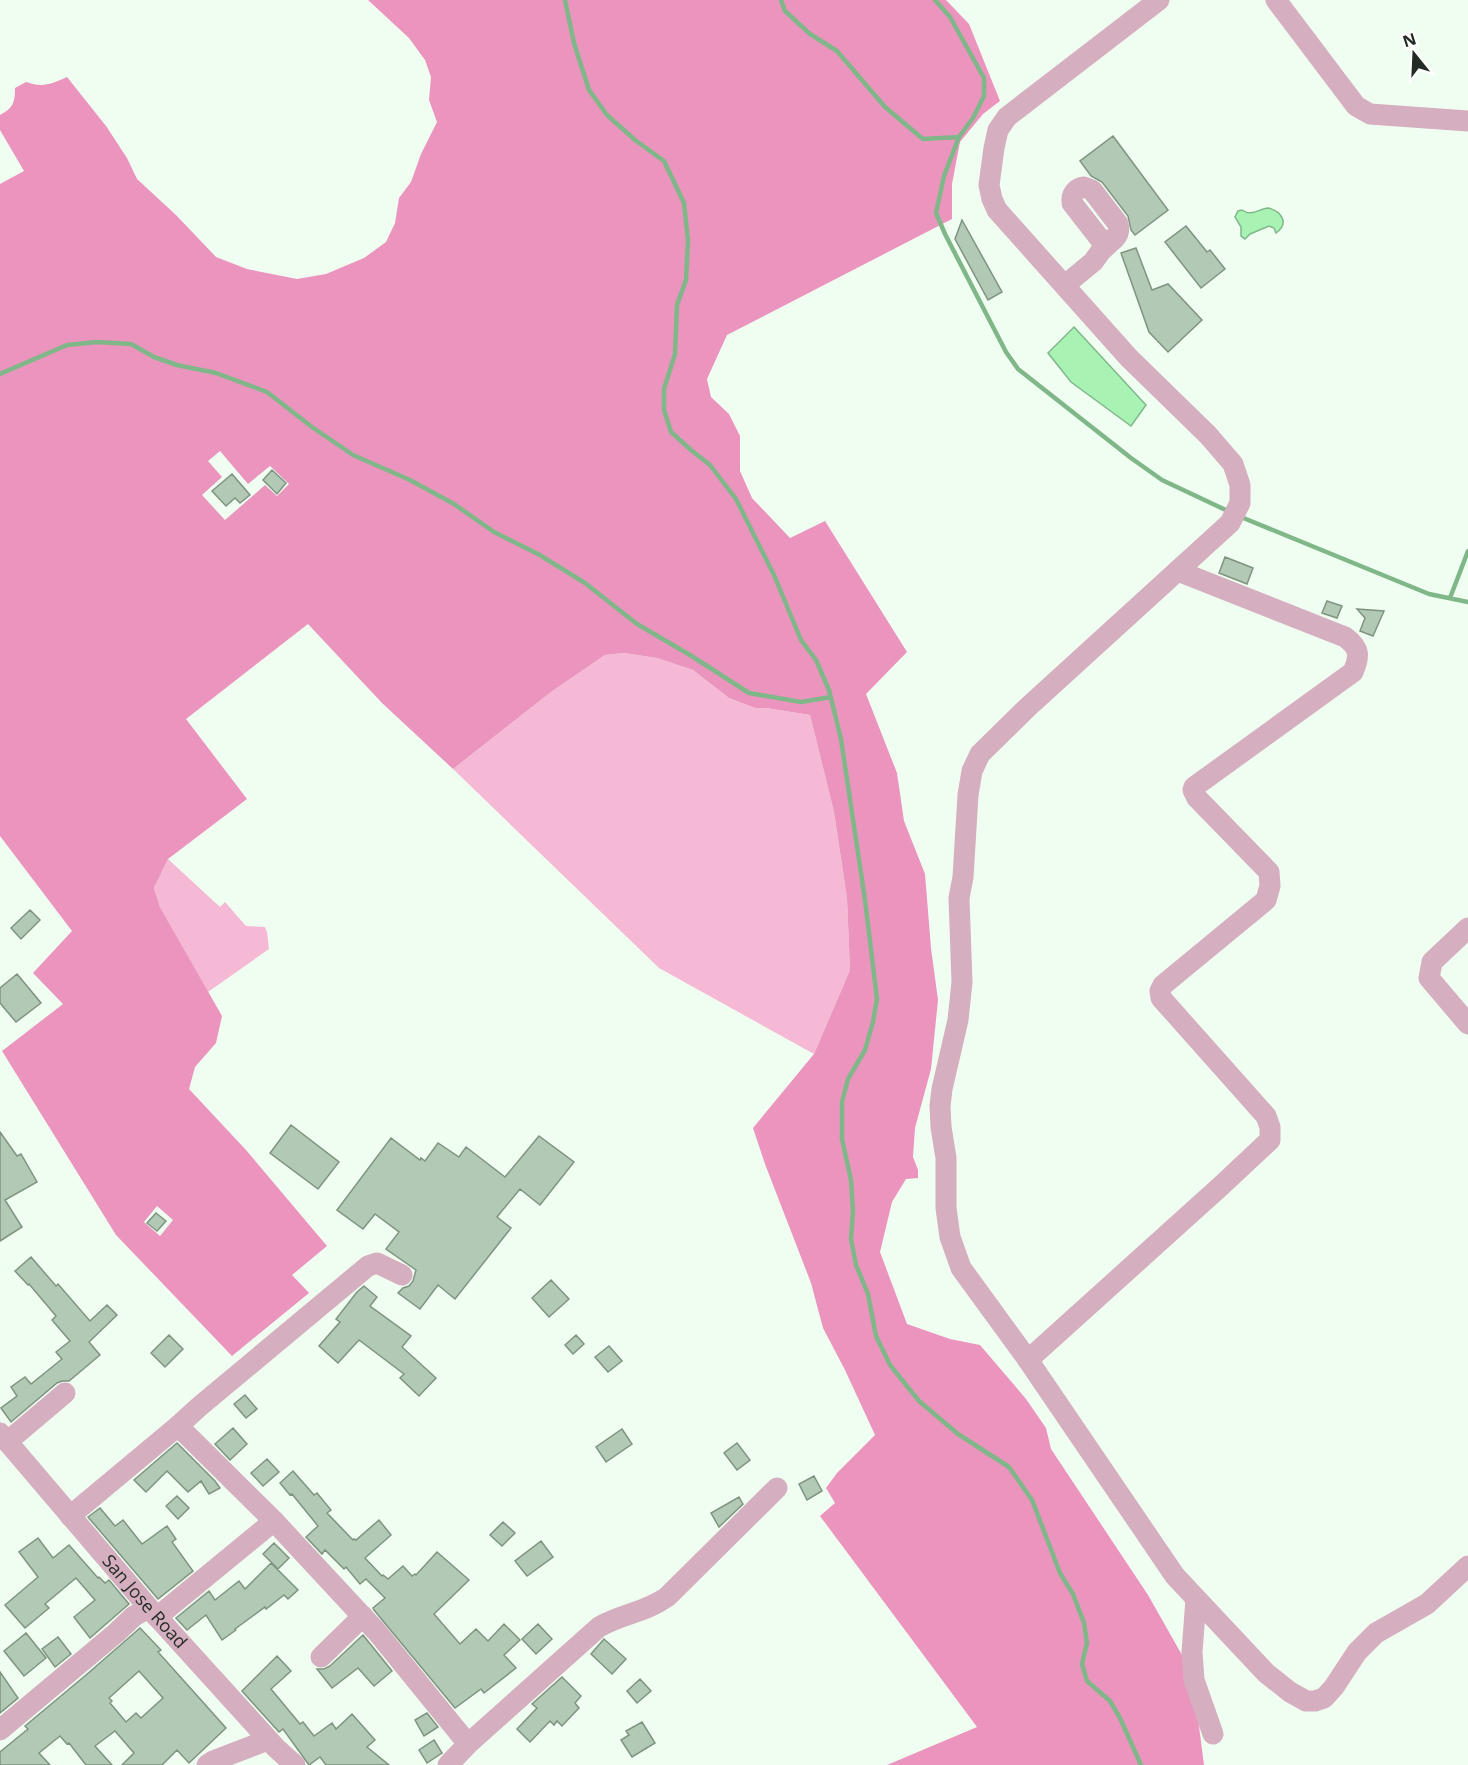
<svg xmlns="http://www.w3.org/2000/svg" width="1468" height="1765" viewBox="0 0 1468 1765" font-family="'Open Sans',sans-serif">
<style>
.green{fill:#f6b9d5}
.forest{fill:#ea94be;fill-rule:evenodd}
.water{fill:#a8f3b4;stroke:#80b789;stroke-width:1.5}
.lines{fill:none;stroke-linecap:round;stroke-linejoin:round}
.stream{stroke:#80b789;stroke-width:4.5}
.building{fill:#b2c9b5;stroke:#7e9481;stroke-width:1.5;fill-rule:evenodd}
.minor{stroke:#d5aebf;stroke-width:21}
.labels{text-anchor:middle;stroke-width:4.5;stroke-linejoin:round;paint-order:stroke}
.street-label{font-size:18px;fill:#232c24;stroke:#fff}
</style>
<rect width="100%" height="100%" fill="#f0fef1"/>
<path class="green" d="M624,653L657,658L693,670L729,698L755,708H766L810,715L834,812L847,898L850,970L814,1054L659,968L453,769L551,692L605,655Z
M168,859L220,907L225,902L246,926L265,927L267,932L269,949L208,992L160,907L154,888Z"/>
<path class="forest" d="M368,0H946L969,24L1000,101L983,114L960,142L952,184V219L727,335L707,379L711,397L729,414L740,436V471L752,498L790,538L825,521L907,652L866,694L897,773L904,821L925,874L931,948L938,1000L931,1069L915,1128L913,1157L918,1170V1178L906,1179L892,1202L880,1252L907,1324L950,1339L980,1345L1026,1399L1046,1428L1051,1449L1148,1595L1182,1655L1197,1711L1204,1765H887L977,1727L820,1516L835,1503L826,1488L837,1473L875,1435L845,1370L823,1328L811,1283L765,1164L753,1128L814,1054L850,970L847,898L834,812L810,715L766,708H755L729,698L693,670L657,658L624,653L605,655L551,692L453,769L382,703L308,624L186,719L247,799L168,859L154,888L160,907L222,1016L216,1043L195,1067L189,1089L246,1150L327,1246L292,1275L309,1293L232,1356L116,1235L2,1051L63,1004L33,973L72,931L0,836V184L24,171L0,130V115C13,108 15,103 15,88L26,82C43,88 51,84 67,77L106,126L127,158L137,179L176,215L216,257L247,269L297,279L326,274L364,258L386,242L395,223L399,198L411,182L421,154L437,122L429,100L431,77L425,60L409,38ZM220,451L248,484L270,466L289,484L277,496L265,485L225,520L202,495L222,477L208,461ZM157,1206L173,1220L160,1236L144,1222Z"/>
<path class="water" d="M1268,208C1281,211 1290,223 1276,233L1274,228L1269,226L1250,234L1245,239L1241,236V227L1235,217L1238,211L1242,210C1252,217 1258,209 1268,208Z
M1074,327L1146,405L1131,426L1071,382L1048,353Z"/>
<g class="lines">
<path class="stream" d="M565,0L574,43L589,90L607,115L635,140L664,161L684,203L688,240L686,280L677,305L675,354L664,389V410L671,432L691,450L710,465L736,499L774,575L801,640L816,660L829,690L841,739L865,900L877,999L873,1022L865,1050L848,1079L842,1102V1139L851,1180L853,1211L851,1239L856,1265L868,1294L876,1336L890,1365L919,1401L958,1434L1009,1467L1032,1500L1060,1573L1073,1594L1084,1623L1087,1643L1082,1664L1087,1681L1110,1701L1120,1718L1141,1765
M781,0L785,11L810,34L837,51L885,107L923,139L959,137
M935,0L950,17L984,78V96L973,118L959,137L944,176L936,213L945,234L1006,352L1018,369L1131,458L1162,480L1230,512
M0,374L67,345L97,342L131,344L154,357L177,365L216,373L267,392L312,427L353,455L410,480L454,504L494,532L538,554L585,583L637,624L690,655L749,693L801,702L831,697
M1241,517L1429,594L1468,602
M1450,598L1468,551"/>
</g>
<path class="building" d="M1113,136L1168,210L1135,235L1131,230L1128,216L1102,182L1091,176L1080,161Z
M962,220L1002,292L988,300L955,239Z
M1186,226L1207,252L1210,250L1225,269L1201,288L1165,242Z
M1136,248L1152,290L1168,284L1202,320L1168,352L1149,332L1121,253Z
M272,470L286,483L277,494L263,480Z
M232,474L250,495L240,503L235,498L226,506L212,491Z
M1225,557L1253,568L1247,584L1219,573Z
M1327,601L1342,606L1337,618L1322,613Z
M1357,609L1384,611L1373,636L1360,631L1365,618Z
M30,910L40,920L21,939L11,928Z
M17,974L41,1003L16,1022L0,1003V988Z
M291,1125L339,1162L318,1189L270,1153Z
M0,1132L17,1156L21,1154L37,1182L5,1200L22,1227L0,1241Z
M539,1136L574,1162L540,1205L520,1189L497,1217L511,1228L455,1299L438,1285L420,1309L398,1293L403,1288L409,1286L413,1281L416,1270L386,1249L399,1232L375,1214L363,1229L337,1210L391,1138L420,1160L421,1158L425,1161L438,1143L459,1157L466,1147L505,1177Z
M156,1213L166,1221L157,1231L147,1223Z
M31,1257L56,1286L58,1284L90,1321L107,1305L117,1315L89,1342L100,1355L69,1381H62L57,1383L11,1422L1,1408L17,1396L11,1387L25,1377L31,1384L62,1359L56,1352L70,1341L52,1320L56,1316L29,1284L28,1285L15,1271Z
M551,1280L569,1299L549,1317L532,1298Z
M364,1286L377,1297L370,1306L411,1336L402,1347L436,1378L419,1396L400,1378L404,1374L359,1340L338,1363L319,1346L340,1322L336,1319L357,1292Z
M169,1335L183,1349L165,1367L151,1353Z
M576,1335L584,1344L573,1354L565,1345Z
M609,1346L622,1361L608,1372L595,1357Z
M245,1395L257,1409L246,1418L234,1404Z
M233,1428L247,1444L230,1460L215,1444Z
M622,1429L632,1444L606,1462L596,1447Z
M177,1443L215,1481L220,1488L209,1494L201,1481L188,1492L167,1471L146,1492L134,1480Z
M737,1443L750,1460L737,1470L724,1453Z
M267,1459L279,1472L263,1486L251,1473Z
M293,1471L314,1495L317,1493L331,1510L327,1513L353,1540L354,1539L356,1540L379,1520L391,1535L365,1558L382,1576L383,1575L388,1579L403,1566L412,1576L415,1574L416,1575L437,1552L469,1580L434,1614L460,1644L476,1629L488,1641L504,1624L520,1640L504,1655L516,1668L484,1693L481,1689L455,1708L374,1610L373,1608L385,1598L366,1579L360,1584L346,1567L344,1569L325,1550L322,1554L306,1537L318,1526L292,1494L290,1495L280,1483Z
M814,1476L822,1491L807,1500L799,1484Z
M177,1496L189,1508L178,1519L166,1506Z
M739,1497L743,1504L719,1527L711,1513Z
M100,1508L115,1526L123,1520L142,1544L167,1526L176,1539L172,1542L193,1571L158,1599L88,1517Z
M503,1522L515,1533L502,1546L490,1535Z
M38,1538L53,1558L69,1545L98,1578L99,1577L105,1583L109,1580L129,1604L90,1638L74,1617L95,1600L76,1578L45,1604L49,1608L25,1628L5,1605L38,1577L19,1552Z
M541,1541L553,1557L527,1576L515,1561Z
M274,1543L289,1558L278,1569L263,1554Z
M271,1563L298,1590L288,1599L284,1595L266,1609L265,1607L235,1629L236,1630L222,1640L206,1615L187,1630L176,1618L209,1591L215,1600L239,1581L245,1589Z
M538,1624L552,1639L536,1654L522,1639Z
M140,1628L161,1650L158,1652L226,1728L189,1763L177,1750L162,1765H122L134,1753L115,1731L95,1746L112,1765H86L69,1743L67,1744L60,1736L39,1753L50,1765H0V1752L28,1729L25,1726L86,1675ZM139,1671L163,1698L141,1718L136,1713L126,1722L110,1703L112,1701L109,1698Z
M26,1633L46,1658L24,1676L4,1651Z
M363,1635L392,1671L374,1686L358,1668L332,1688L317,1669H324L330,1666Z
M58,1637L71,1654L55,1667L42,1649Z
M604,1639L626,1659L612,1674L591,1654Z
M277,1656L291,1671L271,1689L300,1724L303,1722L314,1736L332,1723L336,1729L352,1714L375,1740L367,1747L389,1765H326L320,1757L309,1765L283,1729L279,1732L242,1691Z
M0,1672L18,1698L0,1713Z
M562,1677L581,1696L575,1703L579,1708L562,1726L557,1721L554,1725L550,1721L530,1742L517,1729L537,1708L532,1704Z
M640,1679L651,1691L637,1703L627,1691Z
M427,1713L438,1727L424,1736L415,1720Z
M642,1722L655,1743L632,1757L621,1740L629,1735L626,1731Z
M434,1740L442,1753L427,1763L419,1750Z"/>
<g class="lines">
<g class="minor">
<path d="M1159,0L1007,117L998,130L994,148L989,185L992,199L997,210L1129,358L1208,435L1233,464L1240,485V503L1230,523L1028,707L980,754L972,771L968,795L963,877L959,898L962,982L958,1020L942,1089L940,1106L941,1127L946,1158V1208L950,1237L961,1268L1028,1360L1175,1576L1266,1673L1290,1692L1306,1701H1315L1324,1698L1334,1687L1357,1652L1376,1633L1427,1604L1468,1566"/>
<path d="M1276,0L1356,106L1370,114L1468,121"/>
<path d="M1084,187L1092,190L1118,224C1120,231 1118,237 1111,241L1100,239L1072,203C1071,194 1076,188 1084,187Z"/>
<path d="M1065,285L1093,262L1101,251L1114,239"/>
<path d="M1468,928L1432,962L1429,978L1468,1024"/>
<path d="M1028,1360L1222,1185L1270,1140V1127L1266,1116L1161,998L1160,991L1163,985L1266,900L1270,886L1269,872L1197,798L1193,790L1194,787L1353,672C1360,656 1360,648 1345,637L1178,571"/>
<path d="M178,1426L200,1406L368,1266L377,1263L402,1275"/>
<path id="s1" d="M0,1433L149,1608L276,1748L295,1765"/>
<path d="M7,1442L65,1393"/>
<path d="M70,1516L178,1426L274,1521L377,1632L468,1744"/>
<path d="M1196,1599L1192,1652L1194,1680L1213,1734"/>
<path d="M157,1617L274,1521"/>
<path d="M321,1657L363,1616"/>
<path d="M0,1730L116,1633L134,1616L149,1608"/>
<path d="M207,1765L213,1761L268,1740"/>
<path d="M448,1765L468,1744L599,1627C621,1614 644,1613 667,1597L777,1488"/>
</g>
</g>
<g class="labels">
<g class="street-label">
<text dy="6" stroke="none"><textPath href="#s1" startOffset="222">San Jose Road</textPath></text>
</g>
</g>
<g transform="translate(1414 54) rotate(342)" stroke="#ffffff" stroke-width="4.5" paint-order="stroke">
<path d="M0-4.5L10 22L0 15L-10 22Z" fill="#232c24"/>
<text y="-9" font-size="16" font-weight="bold" text-anchor="middle" fill="#232c24">N</text>
</g>
</svg>
